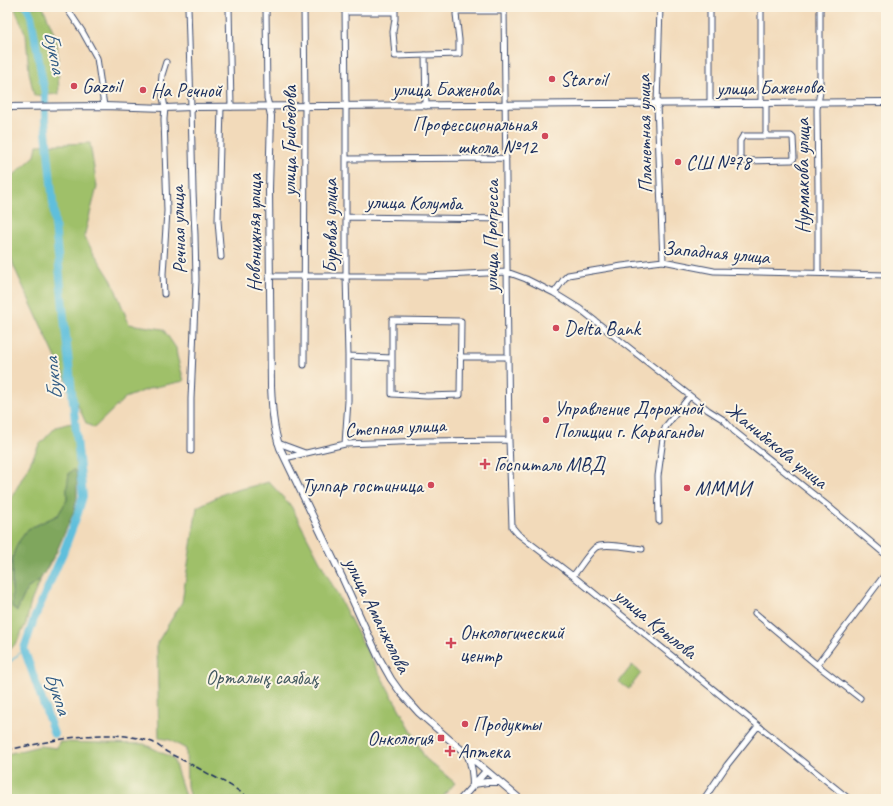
<svg xmlns="http://www.w3.org/2000/svg" width="893" height="806" viewBox="0 0 893 806" font-family="Caveat,sans-serif">
<style>
.green{fill:#9fc069;stroke:#5d7864}
.forest{fill:#7fa65d;stroke:#4d6a5e}
.lines{fill:none;stroke-linecap:round;stroke-linejoin:round}
.stream{stroke:#5ebfdc;stroke-width:1.5}
.river{stroke:#5ebfdc;stroke-width:8}
.minor-casing{stroke:#3b496c;stroke-width:7}
.major-casing{stroke:#3b496c;stroke-width:8}
.minor{stroke:#fff;stroke-width:5}
.major{stroke:#fff;stroke-width:6}
.rail{stroke:#1b2f5e;stroke-width:1.5;stroke-dasharray:6 3;stroke-linecap:butt}
.poi-dot{fill:#d1495b;stroke:#fcf5e5;stroke-width:1.5}
.labels{text-anchor:middle;stroke-width:4;stroke-linejoin:round;paint-order:stroke}
.poi-label{font-size:20px;fill:#1b2f5e;stroke:#fcf5e5;text-anchor:start}
.street-label{font-size:20px;fill:#1b2f5e;stroke:#fcf5e5}
.park-label{font-size:20px;fill:#435a61;stroke:#fcf5e5}
.water-label{font-size:21px;font-style:italic;fill:#2f5a84;stroke:#fcf5e5}
</style>
<rect width="100%" height="100%" fill="#fcf5e5"/>
<filter id="ink" filterUnits="userSpaceOnUse"><feTurbulence type="fractalNoise" baseFrequency=".025" numOctaves="2"/><feDisplacementMap in="SourceGraphic" scale="8" xChannelSelector="R" yChannelSelector="G"/><feConvolveMatrix kernelMatrix="1 2 1 2 8 2 1 2 1" color-interpolation-filters="sRGB"/></filter>
<filter id="wash" filterUnits="userSpaceOnUse"><feTurbulence type="fractalNoise" baseFrequency=".012" numOctaves="4" result="noise"/><feDisplacementMap in="SourceGraphic" scale="16" xChannelSelector="R" yChannelSelector="G"/><feGaussianBlur stdDeviation="0.9" result="paint"/><feColorMatrix in="noise" values="0 0 0 0 0 0 0 0 0 0 0 0 0 0 0 0 0 1.4 0 .05"/><feComposite in="paint" operator="in"/></filter>
<g filter="url(#wash)">
<rect width="100%" height="100%" fill="#f2daba"/>
<path class="green" d="M14,7H43L57,40L59,94L34,96L29,72L26,35Z
M90,143L97,187L84,237L112,281L129,324L163,329L176,348L177,356L184,381L151,388L125,398L94,428L86,423L14,267L7,244V181L35,156L37,145Z
M73,423L77,476L74,470L67,487V500L58,515L28,529L17,544L12,559L11,586L17,611L27,589L40,580L31,602L26,623L17,642L7,653V506L27,469L39,445L56,427L67,424Z
M269,482L291,506L368,653L410,728L425,758L455,783L441,799H190L187,786L186,749L170,740L159,738L157,643L182,602L197,507L225,493Z
M632,665L641,673L629,689L619,682Z
M59,742L144,744L173,758L186,799H7V754L40,746L57,748Z"/>
<path class="forest" d="M74,469L77,476V498L74,511L56,553L40,580L27,589L17,611L12,607V559L17,544L28,529L58,515L67,500V487L69,473Z"/>
<g class="lines">
<path class="stream" d="M7,665L24,649"/>
<path class="river" d="M27,7L31,16L45,94V120L63,308L83,496L78,513L63,553L34,619L24,649L54,734"/>
</g>
</g>
<g filter="url(#ink)">
<g class="lines">
<g class="minor-casing">
<path id="minor" d="M66,7L82,31L97,58L104,106
M188,7L191,107L193,191L195,235L196,280L191,399V451
M229,7L231,107
M266,7L267,98L269,106
M395,7V19L393,32L395,56L459,54V40L456,14L457,11L455,7
M504,7L509,440L512,527L518,534L573,576L849,799
M660,7L657,104L663,261
M457,11H504
M345,12H395
M425,55L426,106
M710,103V7
M761,103V7
M743,136H791L793,138L794,158L792,160L745,161L741,160L740,159V141Z
M766,136V103
M346,159L506,158
M346,217L506,219
M221,257L218,221L221,107
M818,273V189L817,109L820,92V7
M269,276H426L507,272L526,279L554,293L580,309L708,410L724,420L734,431L828,506L886,555
M554,293L564,279L568,275L622,266L663,261L714,271L886,275
M164,294L163,274L167,211L164,119L165,108L161,86L162,75L166,62
M348,356L392,358V394L427,396L460,395L461,321L392,320V358
M460,357H508
M304,365L305,106L304,7
M278,443L305,453
M345,444L348,401V356L346,275V106L345,7
M285,458L345,444L425,441L509,440
M659,521L658,476L664,431L666,426L690,396
M573,576C579,569 588,554 595,548C603,542 631,548 642,549
M755,613L817,665L860,698
M817,665L886,573
M704,799L727,765L758,726"/>
</g>
<g class="major-casing">
<path id="major" d="M269,106L271,116L269,189L271,386C272,407 273,428 280,448L342,577L378,656L391,679L401,693L419,713L450,740L520,799
M7,107L104,106L165,108L191,107L886,102
M468,756C472,766 473,775 473,786
M474,784L487,782H499
M461,799L486,771"/>
</g>
<use href="#minor" class="minor"/>
<use href="#major" class="major"/>
<path class="rail" d="M7,750C54,741 105,726 152,742C157,744 162,749 167,752C178,758 189,763 200,769C217,779 235,786 249,799"/>
</g>
</g>
<g class="poi-dot">
<circle cx="552" cy="79" r="4"/>
<circle cx="74" cy="86" r="4"/>
<circle cx="143" cy="90" r="4"/>
<circle cx="545" cy="136" r="4"/>
<circle cx="678" cy="162" r="4"/>
<circle cx="556" cy="328" r="4"/>
<circle cx="546" cy="420" r="4"/>
<path d="M483 458h4v4h4v4h-4v4h-4v-4h-4v-4h4z"/>
<circle cx="431" cy="485" r="4"/>
<circle cx="687" cy="488" r="4"/>
<path d="M449 637h4v4h4v4h-4v4h-4v-4h-4v-4h4z"/>
<circle cx="465" cy="724" r="4"/>
<rect x="437" y="734" width="8" height="8" rx="2"/>
<path d="M448 745h4v4h4v4h-4v4h-4v-4h-4v-4h4z"/>
</g>
<g class="labels">
<g class="poi-label">
<text x="560" y="86">Staroil</text>
<text x="82" y="93">Gazoil</text>
<text x="151" y="97">На Речной</text>
<text x="537" y="131" text-anchor="end">Профессиональная<tspan x="537" dy="23">школа №12</tspan></text>
<text x="686" y="169">СШ №78</text>
<text x="564" y="335">Delta Bank</text>
<text x="554" y="415">Управление Дорожной<tspan x="554" dy="23">Полиции г. Караганды</tspan></text>
<text x="494" y="471">Госпиталь МВД</text>
<text x="423" y="492" text-anchor="end">Тулпар гостиница</text>
<text x="695" y="495">МММИ</text>
<text x="460" y="639">Онкологический<tspan x="460" dy="23">центр</tspan></text>
<text x="473" y="731">Продукты</text>
<text x="433" y="745" text-anchor="end">Онкология</text>
<text x="458" y="758">Аптека</text>
</g>
<g class="street-label">
<text transform="translate(770 87) rotate(-1)" y="7">улица Баженова</text>
<text x="446" y="96">улица Баженова</text>
<text transform="translate(644 134) rotate(-91)" y="7">Планетная улица</text>
<text transform="translate(289 141) rotate(-90)" y="7">улица Грибоедова</text>
<text transform="translate(802 176) rotate(-90)" y="7">Нурмакова улица</text>
<text transform="translate(414 202) rotate(1)" y="7">улица Колумба</text>
<text transform="translate(330 226) rotate(-90)" y="7">Буровая улица</text>
<text transform="translate(178 230) rotate(-92)" y="7">Речная улица</text>
<text transform="translate(254 233) rotate(-90)" y="7">Новонижняя улица</text>
<text transform="translate(491 236) rotate(-90)" y="7">улица Прогресса</text>
<text transform="translate(716 252) rotate(5)" y="7">Западная улица</text>
<text transform="translate(395 427) rotate(-3)" y="7">Степная улица</text>
<text transform="translate(777 445) rotate(39)" y="7">Жанибекова улица</text>
<text transform="translate(378 615) rotate(64)" y="7">улица Аманжолова</text>
<text transform="translate(656 623) rotate(39)" y="7">улица Крылова</text>
</g>
<g class="park-label">
<text x="262" y="684">Орталық саябақ</text>
</g>
<g class="water-label">
<text transform="translate(55 52) rotate(78)" y="7">Букпа</text>
<text transform="translate(53 379) rotate(-96)" y="7">Букпа</text>
<text transform="translate(58 693) rotate(71)" y="7">Букпа</text>
</g>
</g>
<rect width="893" height="806" fill="none" stroke="#fcf5e5" stroke-width="24"/>
</svg>
